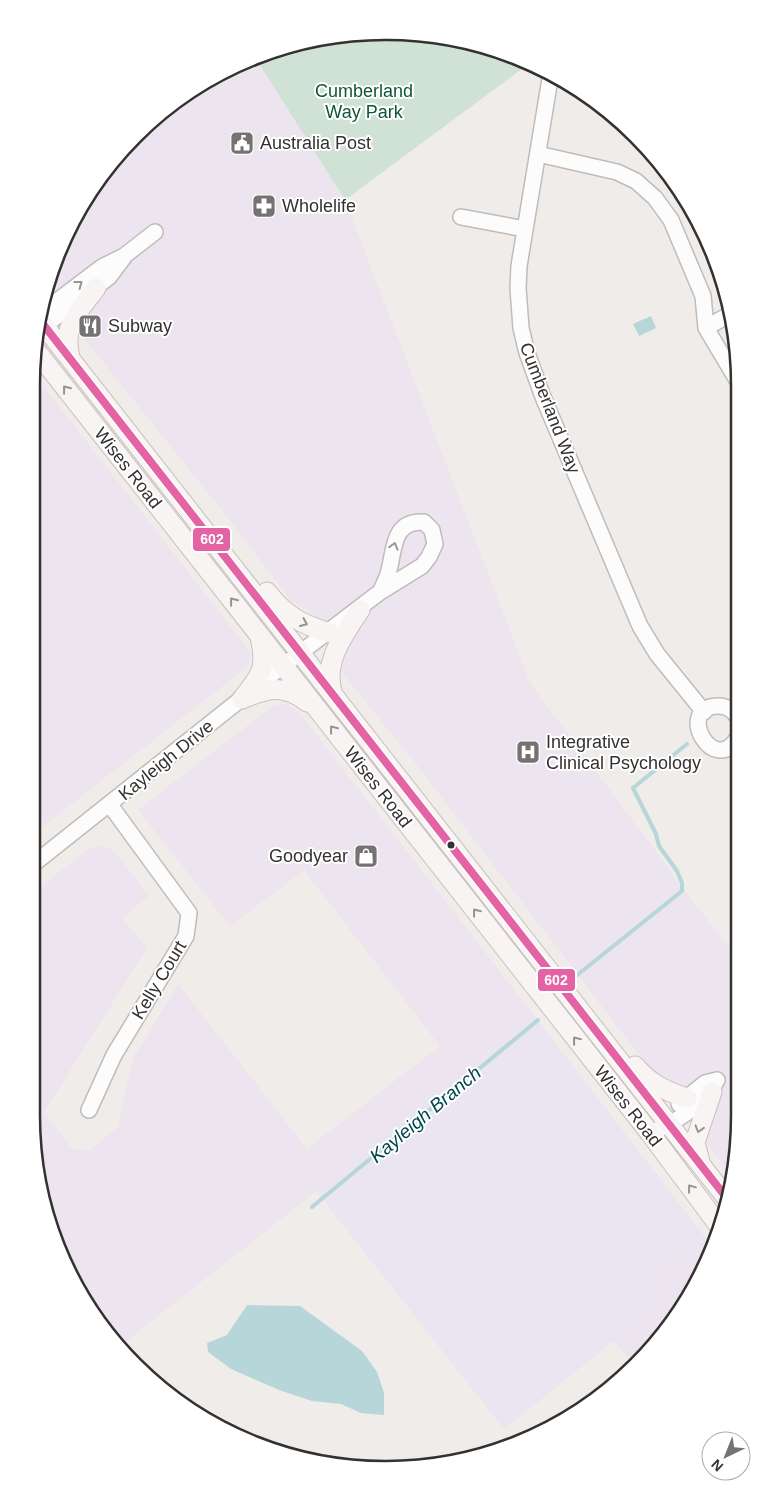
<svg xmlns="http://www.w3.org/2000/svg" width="771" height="1501" viewBox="0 0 771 1501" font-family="Helvetica,sans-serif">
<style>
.commercial{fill:#ece4ee}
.industrial{fill:#eae5f0}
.green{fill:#d0e2d6}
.water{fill:#b6d6da}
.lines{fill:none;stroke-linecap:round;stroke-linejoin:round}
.stream{stroke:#b6d6da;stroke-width:4}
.minor-casing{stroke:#bfbcba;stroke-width:18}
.major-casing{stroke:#c9c0be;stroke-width:21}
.minor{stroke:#fdfcfc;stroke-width:15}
.major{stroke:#f8f4f3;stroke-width:19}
.bus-1-casing{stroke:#fff;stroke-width:11}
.bus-1{stroke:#e463a4;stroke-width:8}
.oneway{stroke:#989796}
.oneway2{stroke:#969392}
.bus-dot{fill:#343230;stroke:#fff;stroke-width:2}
.labels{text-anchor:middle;stroke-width:4;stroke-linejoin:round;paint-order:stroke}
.park-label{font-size:18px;fill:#10543a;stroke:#fff}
.poi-label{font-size:18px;fill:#343230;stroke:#fff;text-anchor:start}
.street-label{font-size:18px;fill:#343230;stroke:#fff}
.water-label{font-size:19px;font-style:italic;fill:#00464f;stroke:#fff}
.rim{fill:none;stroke:#343230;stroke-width:2.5}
.line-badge{stroke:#fff;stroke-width:2}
.badge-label{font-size:14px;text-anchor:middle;font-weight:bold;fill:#fff}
</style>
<rect width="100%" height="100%" fill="#efece9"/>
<path class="commercial" d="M255,57L345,200L530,683L691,899L738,959L739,1138L733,1177L413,760L340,670L345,657L311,612L292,602L229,519L45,290L68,229L104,170L152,119L208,79Z
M32,374L38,379L251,653L250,662L243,670L32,835Z
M286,704L298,711L536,1018L125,1342L95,1313L50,1230L31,1115V894L89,849L98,845L107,847L116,853L149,896L122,918L147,948L44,1112L72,1149L90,1150L118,1127L133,1059L178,984L307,1149L440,1046L304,870L230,926L138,810L274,705Z
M704,1236L712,1249L703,1272L635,1367L613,1340L662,1302L647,1281Z"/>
<path class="industrial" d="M536,1018L704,1236L647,1281L662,1302L504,1429L316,1191Z"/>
<path class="green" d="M408,32L477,43L530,63L345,200L255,57C304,35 356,34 408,32Z"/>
<path class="water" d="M651,316L656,328L639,336L633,324Z
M247,1305L300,1306L362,1351L377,1372L384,1393V1415L361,1413L341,1404L312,1401L279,1390L231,1369L208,1352L207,1343L227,1335Z"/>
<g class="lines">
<path class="stream" d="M576,976L682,891V883L677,871L659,846L656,834L633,788L687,744
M312,1207L538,1020"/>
<g class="minor-casing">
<path id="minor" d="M551,73L519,266L518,288L521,328L527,353L543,397L640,626L657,654L704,712
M538,154L617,172L636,181L655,198L671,220L703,296L706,328L737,380
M461,217L525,229
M40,314L102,267L124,256L155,232
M44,326L109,277L124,257
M706,328L730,314
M738,718C734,711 727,706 719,706C673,706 714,779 738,737
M31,866L275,672L380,592L422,566L429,557L435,544L432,530L424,522C391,520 395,551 388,574C386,580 383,586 380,592
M679,1104L705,1083L717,1080
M89,1110L114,1055L186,936L189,913L110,805
M650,1133C674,1123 706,1104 717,1080"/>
</g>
<g class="major-casing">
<path id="major" d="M39,319L729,1201
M34,348L650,1133L720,1227
M70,357C62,326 78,312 96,288
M267,592C284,615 303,625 330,633
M333,695C322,663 343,636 360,610
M243,698C262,674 267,668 260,637
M242,699C268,688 284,684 307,702
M635,1066C649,1083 665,1091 687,1098
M700,1162L695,1142L712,1092"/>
</g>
<use href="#minor" class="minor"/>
<use href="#major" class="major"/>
<g class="bus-1-casing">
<path id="bus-1" d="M39,319L729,1201"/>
</g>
<use href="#bus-1" class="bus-1"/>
</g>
<defs><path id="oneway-chevron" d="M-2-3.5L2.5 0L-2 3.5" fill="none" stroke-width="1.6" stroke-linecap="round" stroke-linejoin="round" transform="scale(1.25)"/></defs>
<g class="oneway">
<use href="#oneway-chevron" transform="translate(79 284) rotate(-37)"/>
<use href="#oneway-chevron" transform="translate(394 546) rotate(-74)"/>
</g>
<g class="oneway2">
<use href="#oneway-chevron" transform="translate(66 389) rotate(-128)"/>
<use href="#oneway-chevron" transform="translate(233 601) rotate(-128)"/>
<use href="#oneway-chevron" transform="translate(304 623) rotate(24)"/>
<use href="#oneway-chevron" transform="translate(333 729) rotate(-128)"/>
<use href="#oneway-chevron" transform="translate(476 912) rotate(-128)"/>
<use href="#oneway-chevron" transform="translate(576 1040) rotate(-128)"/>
<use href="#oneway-chevron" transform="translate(699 1129) rotate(107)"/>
<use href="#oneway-chevron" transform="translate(691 1188) rotate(-127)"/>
</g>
<defs>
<g id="civic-square" transform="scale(1.25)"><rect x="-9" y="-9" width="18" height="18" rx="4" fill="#757371" stroke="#fff"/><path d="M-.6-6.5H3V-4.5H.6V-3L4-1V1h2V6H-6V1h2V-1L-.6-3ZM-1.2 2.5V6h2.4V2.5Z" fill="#fff"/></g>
<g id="pharmacy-square" transform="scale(1.25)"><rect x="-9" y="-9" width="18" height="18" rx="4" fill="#757371" stroke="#fff"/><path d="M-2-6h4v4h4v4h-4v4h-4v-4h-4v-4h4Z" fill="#fff"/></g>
<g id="restaurant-square" transform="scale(1.25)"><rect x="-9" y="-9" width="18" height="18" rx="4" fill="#757371" stroke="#fff"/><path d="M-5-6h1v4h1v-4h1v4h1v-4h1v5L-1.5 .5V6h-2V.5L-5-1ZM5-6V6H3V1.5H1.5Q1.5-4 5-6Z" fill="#fff"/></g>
<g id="hospital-square" transform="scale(1.25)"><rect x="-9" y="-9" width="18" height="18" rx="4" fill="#757371" stroke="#fff"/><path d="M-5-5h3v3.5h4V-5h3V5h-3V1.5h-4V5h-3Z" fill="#fff"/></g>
<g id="shop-square" transform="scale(1.25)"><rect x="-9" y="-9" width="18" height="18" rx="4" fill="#757371" stroke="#fff"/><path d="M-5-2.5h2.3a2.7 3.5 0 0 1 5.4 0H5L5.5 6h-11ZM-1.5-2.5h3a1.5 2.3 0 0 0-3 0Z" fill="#fff"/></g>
</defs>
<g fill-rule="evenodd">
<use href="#civic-square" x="242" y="143"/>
<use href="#pharmacy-square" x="264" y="206"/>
<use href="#restaurant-square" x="90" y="326"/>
<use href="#hospital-square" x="528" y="752"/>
<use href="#shop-square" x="366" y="856"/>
</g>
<circle class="bus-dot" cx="451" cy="845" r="4.5"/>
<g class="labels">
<g class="park-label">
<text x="364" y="97">Cumberland<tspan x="364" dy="21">Way Park</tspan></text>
</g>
<g class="poi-label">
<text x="260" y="149">Australia Post</text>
<text x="282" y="212">Wholelife</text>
<text x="108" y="332">Subway</text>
<text x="546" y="748">Integrative<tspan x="546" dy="21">Clinical Psychology</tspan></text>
<text x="348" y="862" text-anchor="end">Goodyear</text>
</g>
<g class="street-label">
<text transform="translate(550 408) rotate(69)" y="6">Cumberland Way</text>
<text transform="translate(128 468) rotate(52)" y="6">Wises Road</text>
<text transform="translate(166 760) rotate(-39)" y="6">Kayleigh Drive</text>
<text transform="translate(378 787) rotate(52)" y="6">Wises Road</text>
<text transform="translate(159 980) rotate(-59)" y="6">Kelly Court</text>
<text transform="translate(628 1106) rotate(52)" y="6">Wises Road</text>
</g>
<g class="water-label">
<text transform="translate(425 1114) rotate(-40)" y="7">Kayleigh Branch</text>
</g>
</g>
<path d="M0 0H771V1501H0ZM385 40H386A345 345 0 0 1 731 385V1116A345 345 0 0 1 386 1461H385A345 345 0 0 1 40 1116V385A345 345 0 0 1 385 40Z" fill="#fff" fill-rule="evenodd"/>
<path class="rim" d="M385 40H386A345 345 0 0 1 731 385V1116A345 345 0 0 1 386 1461H385A345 345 0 0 1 40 1116V385A345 345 0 0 1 385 40Z"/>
<g class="line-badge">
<rect x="192" y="527" width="39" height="25" rx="5" fill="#e463a4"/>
<rect x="537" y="968" width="39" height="24" rx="5" fill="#e463a4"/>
</g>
<g class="badge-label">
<text x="212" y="544">602</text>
<text x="556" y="985">602</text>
</g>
<g transform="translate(726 1456) rotate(223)"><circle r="24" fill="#ffffff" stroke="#aeadac"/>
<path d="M0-4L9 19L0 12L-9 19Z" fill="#757371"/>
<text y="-8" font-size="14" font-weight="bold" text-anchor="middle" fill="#343230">N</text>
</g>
</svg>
